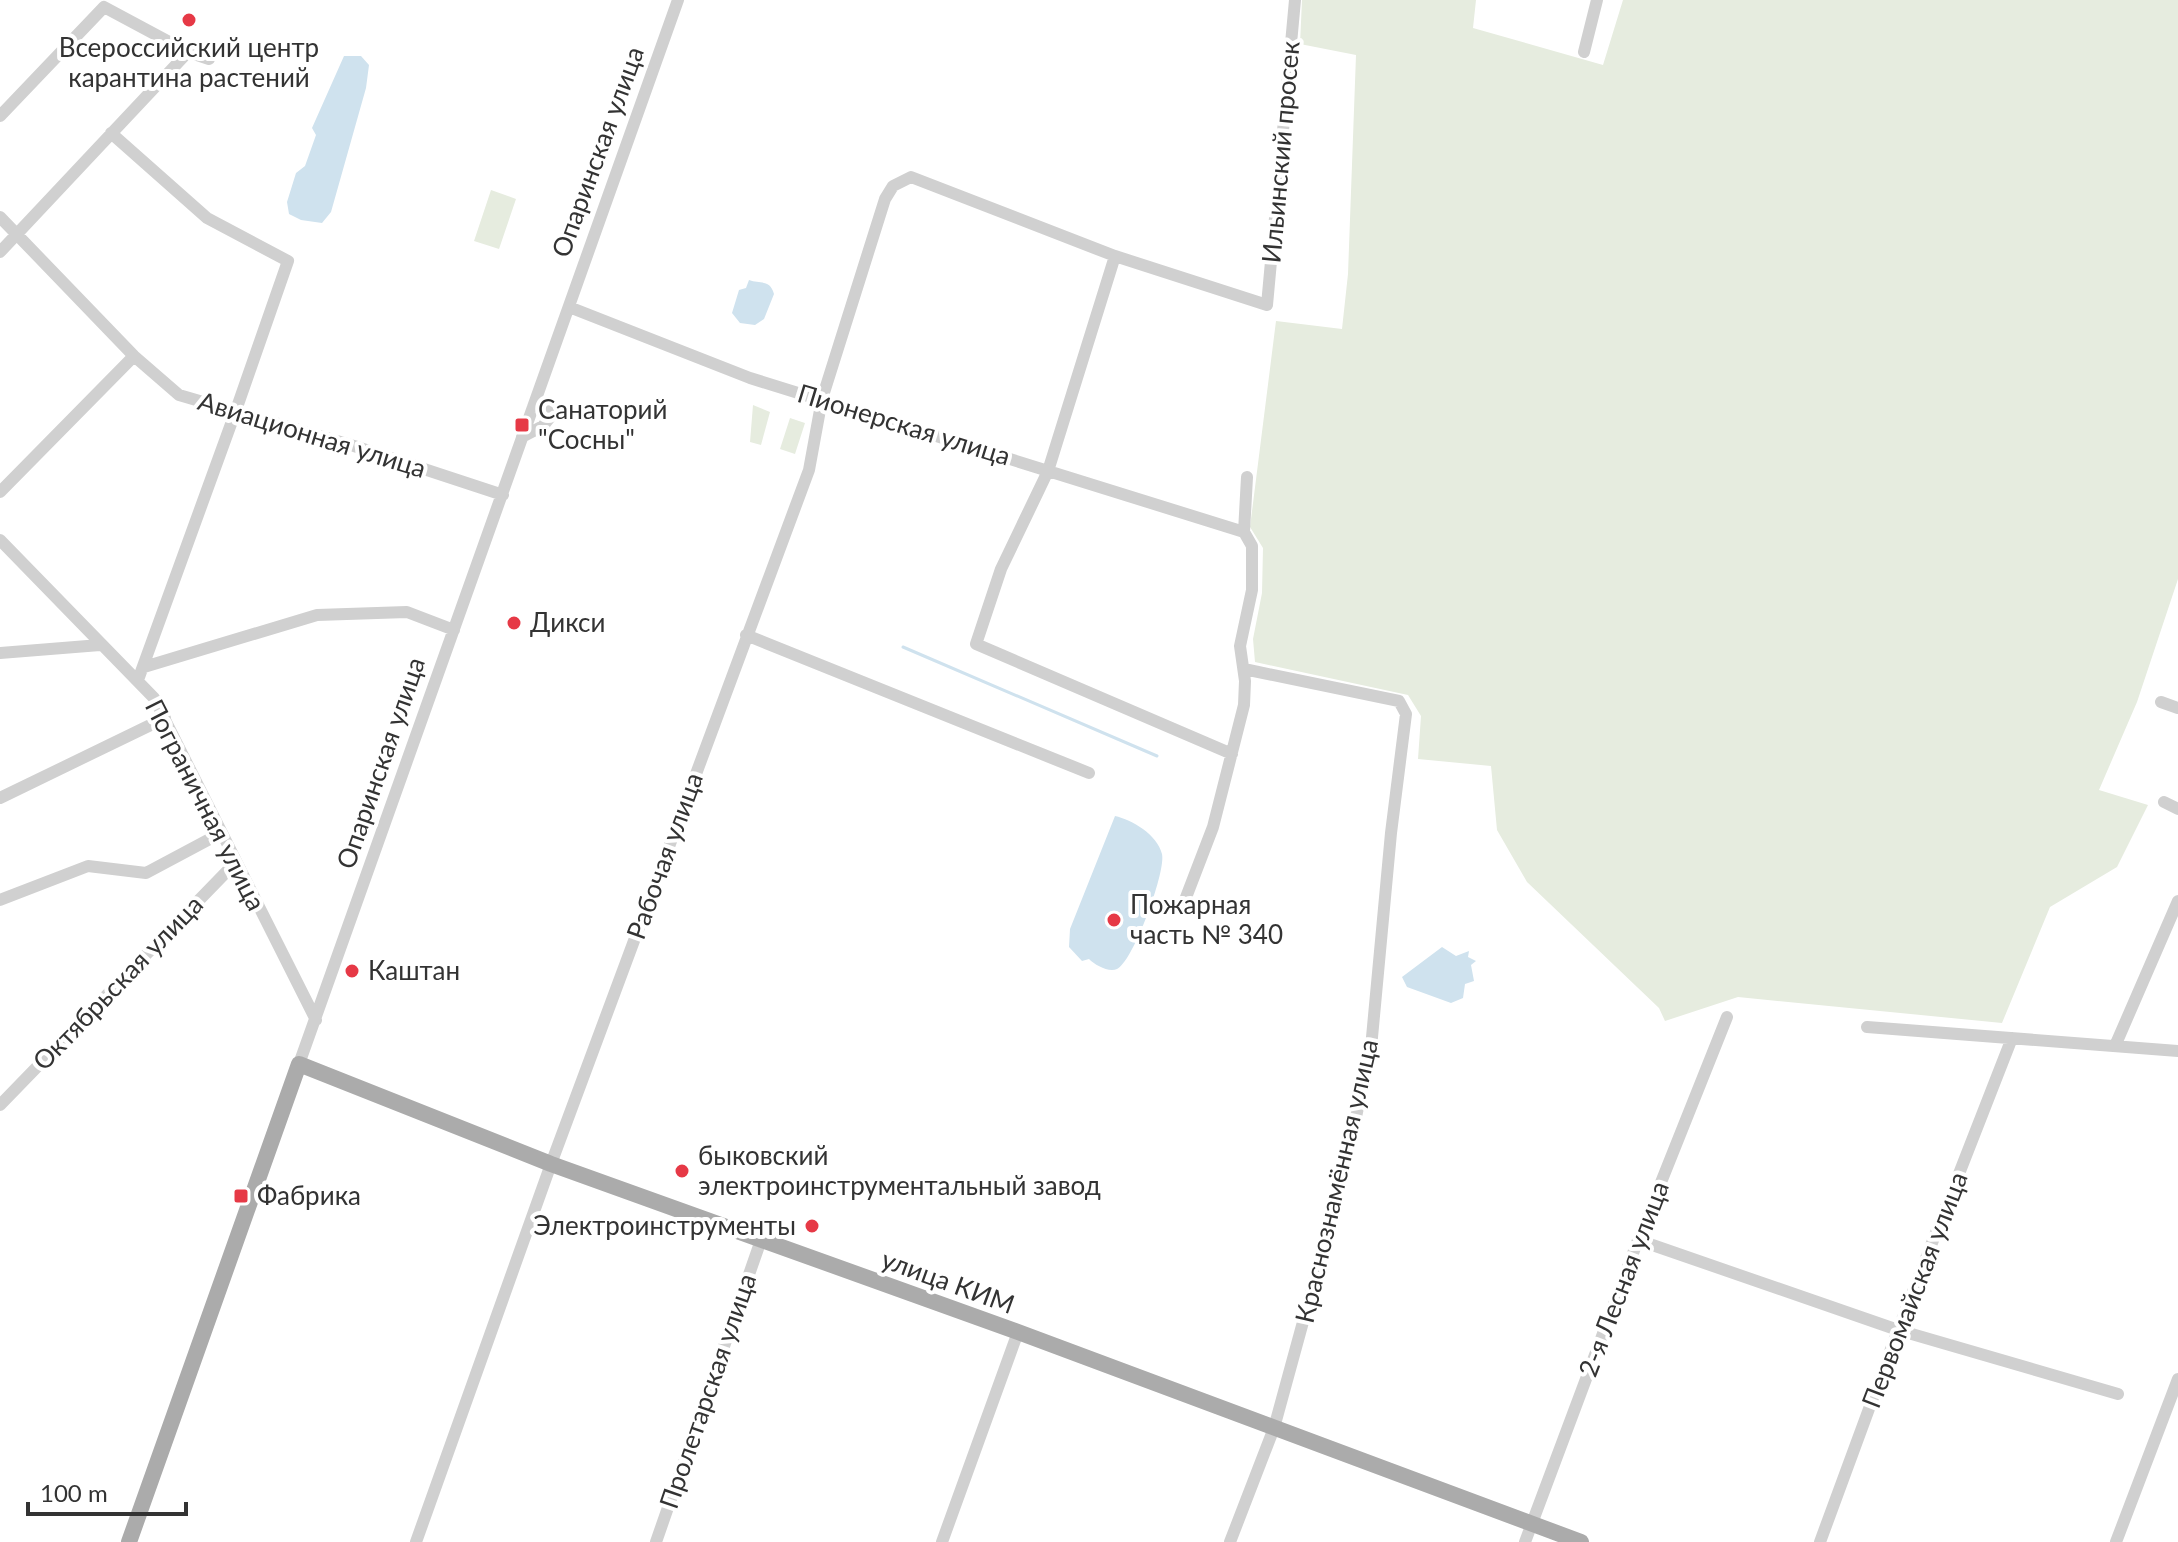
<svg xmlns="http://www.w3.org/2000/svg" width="2178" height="1542" viewBox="0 0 2178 1542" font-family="Lato,sans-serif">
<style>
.green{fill:#e6ecdf}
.water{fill:#cfe2ee}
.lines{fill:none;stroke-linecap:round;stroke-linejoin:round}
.stream{stroke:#cfe2ee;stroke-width:3}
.minor{stroke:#d0d0d0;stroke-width:12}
.major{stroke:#ababab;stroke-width:16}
.poi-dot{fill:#e63946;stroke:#fff;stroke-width:3}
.labels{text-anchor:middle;stroke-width:8;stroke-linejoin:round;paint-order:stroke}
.poi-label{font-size:26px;fill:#333;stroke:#fff;text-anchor:start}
.street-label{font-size:26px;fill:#333;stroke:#fff}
</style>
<rect width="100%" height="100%" fill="#fff"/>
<path class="green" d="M1302,0H1476L1473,28L1603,65L1623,0H2178V579L2137,702L2099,790L2148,805L2117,867L2050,907L2002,1023L1738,997L1665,1021L1659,1008L1527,882L1497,830L1491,766L1418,759L1421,716L1408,695L1255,662L1253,639L1262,593L1263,548L1250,527L1276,321L1342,329L1348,274L1356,55L1300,44Z
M491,190L516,199L499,249L474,241Z
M753,405L770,412L761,445L750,442Z
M790,418L805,423L795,454L780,449Z"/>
<path class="water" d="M344,56H361L369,65L366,88L331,212L322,223L301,220L289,214L287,202L296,173L305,166L316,135L312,128Z
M749,280C760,284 770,279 774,294L764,319L755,325L740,323L732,313L739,290L746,288Z
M1115,816C1132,820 1157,834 1162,854C1166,872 1133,962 1117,969C1109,973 1095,965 1089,959L1082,961L1069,947L1070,929Z
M1442,947L1456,956L1469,951L1468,957L1476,961L1471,965L1474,981L1465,984L1463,998L1451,1003L1407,987L1402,977Z"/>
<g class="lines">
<path class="stream" d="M903,647L1157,756"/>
<path class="minor" d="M1584,52L1597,0
M0,116L104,7L188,52L209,59
M111,133L207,218L288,261L235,413L138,680
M0,217L134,356L179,395L354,446L503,495
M0,252L188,52
M1115,256L1048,471L1001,569L976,644L1232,754
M569,307L750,378L1244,532
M522,437L543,426L551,416L545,406L533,407
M0,492L134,356
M0,540L154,698L316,1020
M746,635L1089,773
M0,653L100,645
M144,667L317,615L407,612L454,630
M2161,702L2178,708
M0,798L165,718
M2164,802L2178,809
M0,900L88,866L146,873L221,833
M1185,900L1213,827L1244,705L1245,681L1240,646L1252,590V546L1244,532L1247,477
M1867,1027L2178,1051
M2115,1046L2178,901
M299,1064L678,0
M0,1105L236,862
M1638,1240L1898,1330L2118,1394
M416,1542L551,1164L809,470L822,399L885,199L893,186L911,177L1115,256L1267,305L1295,0
M656,1542L761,1240
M942,1542L1018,1332
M1230,1542L1274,1428L1344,1172L1371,1048L1391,833L1406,714L1399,701L1244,669
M1525,1542L1638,1240L1727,1017
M1820,1542L1898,1330L2012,1038
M2116,1542L2178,1379"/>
<path class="major" d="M129,1542L299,1064L551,1164L1018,1332L1581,1542"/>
</g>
<g class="poi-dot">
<circle cx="189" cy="20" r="8"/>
<rect x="514" y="417" width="16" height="16" rx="4"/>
<circle cx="514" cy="623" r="8"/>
<circle cx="1114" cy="920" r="8"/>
<circle cx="352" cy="971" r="8"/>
<circle cx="682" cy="1171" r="8"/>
<rect x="233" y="1188" width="16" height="16" rx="4"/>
<circle cx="812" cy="1226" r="8"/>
</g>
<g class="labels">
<g class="poi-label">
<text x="189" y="57" text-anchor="middle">Всероссийский центр<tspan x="189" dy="30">карантина растений</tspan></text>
<text x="538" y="419">Санаторий<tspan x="538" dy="30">"Сосны"</tspan></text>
<text x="530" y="632">Дикси</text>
<text x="1130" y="914">Пожарная<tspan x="1130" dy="30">часть № 340</tspan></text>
<text x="368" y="980">Каштан</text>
<text x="698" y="1165">быковский<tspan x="698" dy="30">электроинструментальный завод</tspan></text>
<text x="257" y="1205">Фабрика</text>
<text x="796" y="1235" text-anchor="end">Электроинструменты</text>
</g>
<g class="street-label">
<text transform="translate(598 152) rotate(-70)" y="9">Опаринская улица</text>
<text transform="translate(1281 152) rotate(-85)" y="9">Ильинский просек</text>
<text transform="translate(904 425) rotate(17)" y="9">Пионерская улица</text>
<text transform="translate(312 435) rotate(17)" y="9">Авиационная улица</text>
<text transform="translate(381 763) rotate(-71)" y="9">Опаринская улица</text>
<text transform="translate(205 805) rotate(63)" y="9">Пограничная улица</text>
<text transform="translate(665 856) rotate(-70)" y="9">Рабочая улица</text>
<text transform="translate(118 983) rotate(-46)" y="9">Октябрьская улица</text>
<text transform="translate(1337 1181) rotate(-77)" y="9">Краснознамённая улица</text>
<text transform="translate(1624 1279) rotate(-69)" y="9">2-я Лесная улица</text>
<text transform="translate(948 1282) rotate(20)" y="9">улица КИМ</text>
<text transform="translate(1915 1290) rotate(-69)" y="9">Первомайская улица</text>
<text transform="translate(708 1391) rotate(-71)" y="9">Пролетарская улица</text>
</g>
</g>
<path d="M28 1502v12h158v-12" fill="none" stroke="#333333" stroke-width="4"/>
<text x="40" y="1502" font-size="24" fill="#333333" stroke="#ffffff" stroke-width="6" paint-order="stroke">100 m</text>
</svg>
